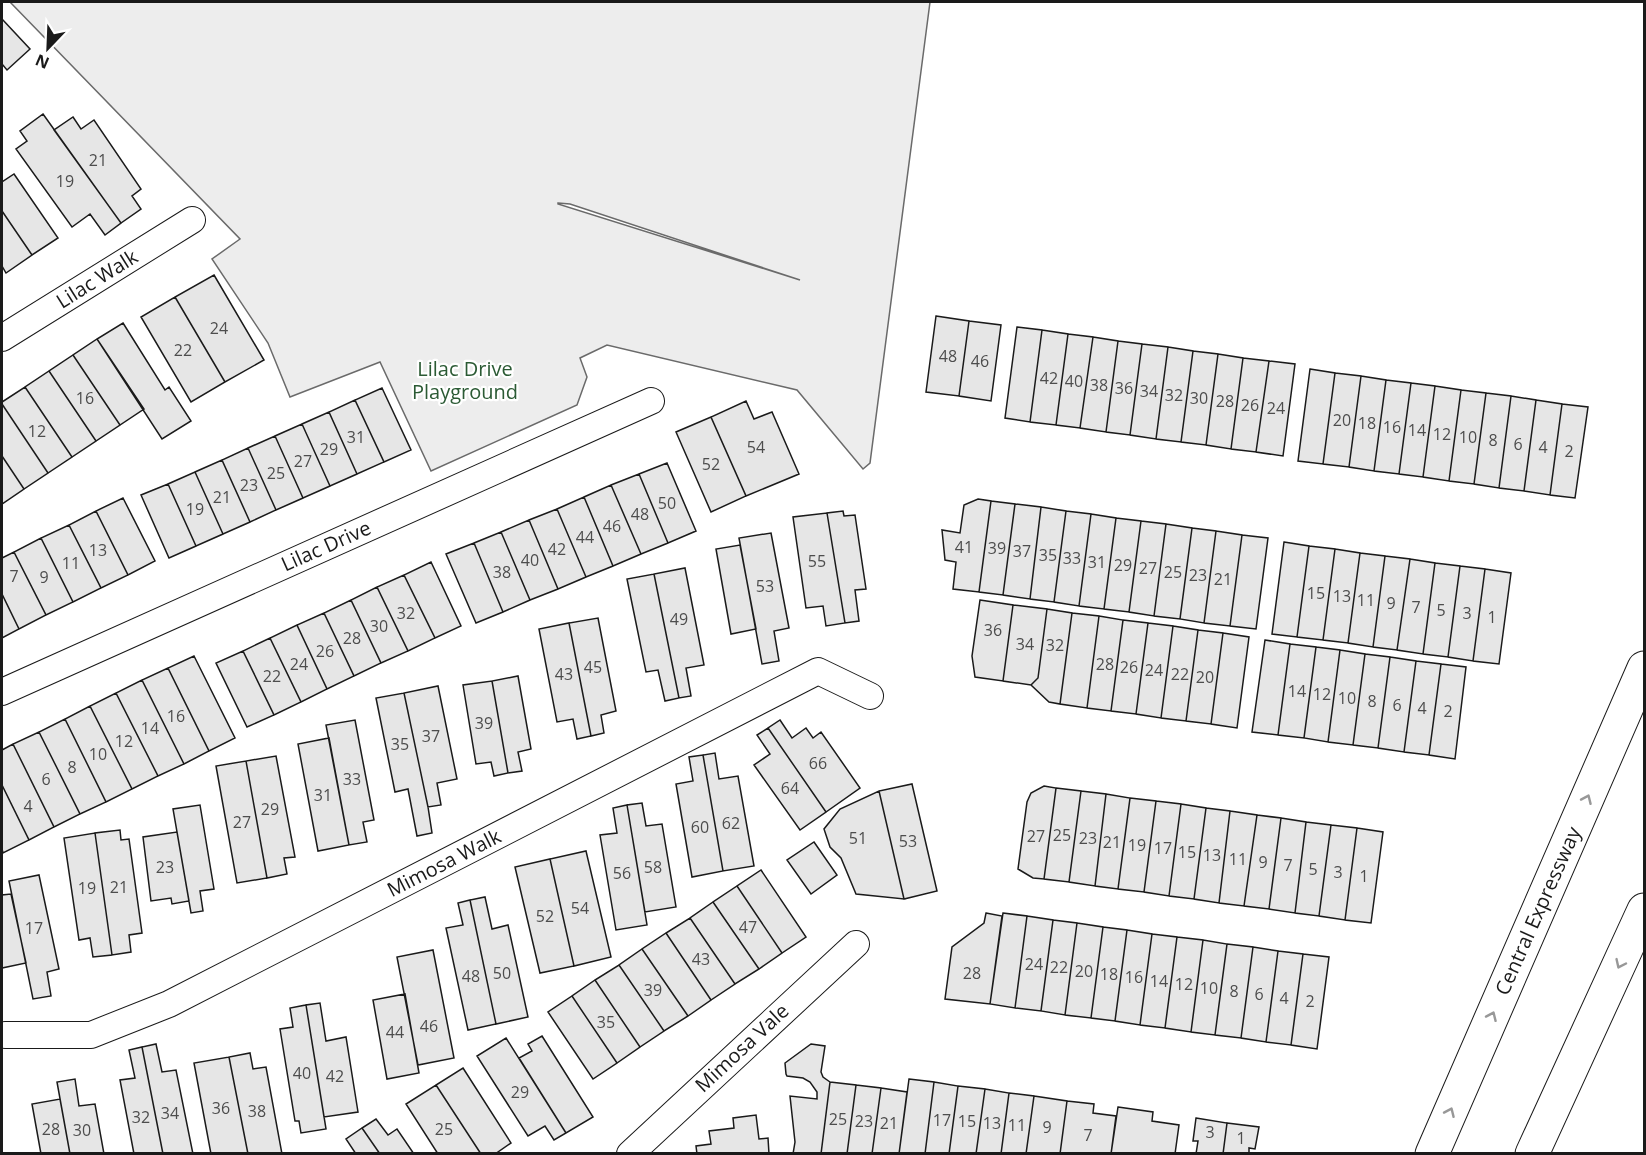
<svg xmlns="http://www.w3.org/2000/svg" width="1646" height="1155" viewBox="0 0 1646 1155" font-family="'Open Sans',sans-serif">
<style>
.built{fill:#ededed;stroke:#6a6a6a;stroke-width:1.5;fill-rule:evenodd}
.building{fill:#e6e6e6;stroke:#1a1a1a;stroke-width:1.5}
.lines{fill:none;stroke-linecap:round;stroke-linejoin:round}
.minor-casing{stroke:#1a1a1a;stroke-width:28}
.motorway-casing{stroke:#1a1a1a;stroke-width:35}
.minor{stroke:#fff;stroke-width:26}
.motorway{stroke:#fff;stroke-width:33}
.oneway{stroke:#989898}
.labels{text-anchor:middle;stroke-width:4.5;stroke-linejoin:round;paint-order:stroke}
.number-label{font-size:16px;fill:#4d4d4d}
.street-label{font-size:20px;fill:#1a1a1a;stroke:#fff}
.park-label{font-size:20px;fill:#2b5a34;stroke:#fff}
</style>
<rect width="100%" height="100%" fill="#fff"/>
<path class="built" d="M10,2H930L870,463L863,469L797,390L607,345L580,358L587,377L577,405L431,471L380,362L290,397L268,343L212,259L240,239ZM558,203L570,204L800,280L558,204Z"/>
<path class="building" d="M2,19L30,49L7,70L2,64Z
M43,114L121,223L105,235L90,214L72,227L16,149L27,141L20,131Z
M73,117L81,129L94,120L141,189L132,196L141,209L121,223L54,130Z
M14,174L58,238L32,255L2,211V182Z
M2,211L32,255L6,273L2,266Z
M214,275L264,360L225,382L175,297Z
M175,297L225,382L191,402L141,317Z
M936,316L969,321L959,396L926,392Z
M969,321L1001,325L991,401L959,396Z
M123,323L165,390L169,387L191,421L162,439L97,339Z
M1017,327L1042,330L1030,422L1005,418Z
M1042,330L1068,334L1056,425L1030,422Z
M1068,334L1093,337L1080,428L1056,425Z
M1093,337L1118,341L1106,432L1080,428Z
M97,339L144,409L120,425L73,355Z
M1118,341L1142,344L1130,435L1106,432Z
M1142,344L1168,347L1156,439L1130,435Z
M1168,347L1193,351L1181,442L1156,439Z
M1193,351L1218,354L1206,445L1181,442Z
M1218,354L1243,358L1231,449L1206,445Z
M73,355L120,425L96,441L49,371Z
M1243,358L1269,361L1256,452L1231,449Z
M1269,361L1295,364L1283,456L1256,452Z
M1310,369L1335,373L1323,464L1298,461Z
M49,371L96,441L72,457L25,387Z
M1335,373L1361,376L1349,467L1323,464Z
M1361,376L1386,380L1374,471L1349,467Z
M1386,380L1411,383L1399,474L1374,471Z
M1411,383L1435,386L1423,477L1399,474Z
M1435,386L1461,390L1449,481L1423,477Z
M25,387L72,457L48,473L2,404V402Z
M382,388L411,450L384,462L355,400Z
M1461,390L1486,393L1474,484L1449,481Z
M1486,393L1511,396L1499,488L1474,484Z
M1511,396L1536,400L1524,491L1499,488Z
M355,400L384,462L357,474L329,412Z
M1536,400L1562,404L1550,495L1524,491Z
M746,401L754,419L772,412L799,474L746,496L711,417Z
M2,404L48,473L24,489L2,456Z
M1562,404L1588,407L1575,498L1550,495Z
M329,412L357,474L330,486L302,424Z
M711,417L746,496L711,512L676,432Z
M302,424L330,486L303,498L275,436Z
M275,436L303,498L276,510L248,448Z
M248,448L276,510L250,522L222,460Z
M2,456L24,489L2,504Z
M222,460L250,522L223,534L195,472Z
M667,463L696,531L668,543L639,474Z
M195,472L223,534L196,546L168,484Z
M639,474L668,543L641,554L611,485Z
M168,484L196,546L169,558L141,495Z
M611,485L641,554L613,566L584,497Z
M584,497L613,566L586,577L557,509Z
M123,498L155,561L128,575L96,511Z
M978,499L991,501L979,592L953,589L956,562L945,560L942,530L960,533L964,505Z
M991,501L1015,504L1003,595L979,592Z
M1015,504L1041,507L1030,599L1003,595Z
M1041,507L1066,511L1054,602L1030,599Z
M557,509L586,577L558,589L529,520Z
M96,511L128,575L101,588L69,525Z
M843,511L844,516L855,515L866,589L855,590L859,621L845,623L827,513Z
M1066,511L1091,514L1079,606L1054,602Z
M827,513L845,623L826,626L823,606L806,608L793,517Z
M1091,514L1116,518L1104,609L1079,606Z
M1116,518L1141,521L1129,612L1104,609Z
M529,520L558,589L530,600L501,532Z
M1141,521L1166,524L1154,616L1129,612Z
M1166,524L1192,528L1180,619L1154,616Z
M69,525L101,588L73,602L41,538Z
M1192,528L1216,531L1204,623L1180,619Z
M1216,531L1242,535L1230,626L1204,623Z
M501,532L530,600L503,612L474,543Z
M771,533L789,628L774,631L779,661L762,664L739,538Z
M1242,535L1268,538L1256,629L1230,626Z
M41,538L73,602L46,615L14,552Z
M1284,542L1309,546L1297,637L1272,634Z
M474,543L503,612L476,623L446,554Z
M740,545L756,629L731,634L716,549Z
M1309,546L1335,549L1323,640L1297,637Z
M1335,549L1360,553L1348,643L1323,640Z
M14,552L46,615L19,629L2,594V558Z
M1360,553L1385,556L1373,647L1348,643Z
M1385,556L1410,559L1397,650L1373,647Z
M1410,559L1435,563L1423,654L1397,650Z
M431,562L461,626L435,638L404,575Z
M1435,563L1460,566L1448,657L1423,654Z
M1460,566L1485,569L1473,661L1448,657Z
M685,568L704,665L686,668L691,696L679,698L654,574Z
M1485,569L1511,573L1499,664L1473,661Z
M654,574L679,698L665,701L658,670L646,672L627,579Z
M404,575L435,638L408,651L377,587Z
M377,587L408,651L381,663L351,600Z
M2,594L19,629L2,638Z
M351,600L381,663L354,676L324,613Z
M980,600L1013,605L1003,681L975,677L972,656Z
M1013,605L1047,609L1038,678L1031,685L1003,681Z
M1047,609L1072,613L1060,704L1049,702L1031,685L1038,678Z
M324,613L354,676L327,689L297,625Z
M1072,613L1099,616L1087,708L1060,704Z
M1099,616L1123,620L1111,711L1087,708Z
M598,618L616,711L601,715L604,733L591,736L569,623Z
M1123,620L1148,623L1136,714L1111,711Z
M569,623L591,736L577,739L573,719L557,722L539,629Z
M1148,623L1173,626L1161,718L1136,714Z
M297,625L327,689L301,702L270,638Z
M1173,626L1198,630L1186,721L1161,718Z
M1198,630L1223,633L1211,724L1186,721Z
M1223,633L1249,637L1237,728L1211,724Z
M270,638L301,702L274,715L243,651Z
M1265,640L1290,644L1278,735L1252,732Z
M1290,644L1316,647L1304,738L1278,735Z
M1316,647L1340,650L1328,742L1304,738Z
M1340,650L1365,654L1353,745L1328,742Z
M243,651L274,715L247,727L216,663Z
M1365,654L1390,657L1378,748L1353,745Z
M194,656L235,738L209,751L168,668Z
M1390,657L1416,661L1404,752L1378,748Z
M1416,661L1441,664L1429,755L1404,752Z
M1441,664L1466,667L1455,759L1429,755Z
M168,668L209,751L184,764L142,680Z
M518,676L531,749L518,752L522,771L508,773L492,681Z
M142,680L184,764L158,776L116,693Z
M492,681L508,773L494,776L491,762L476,764L463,685Z
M438,686L457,779L437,783L441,805L428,807L404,693Z
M116,693L158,776L132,789L90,706Z
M404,693L428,807L432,833L417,836L408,789L395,792L376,698Z
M90,706L132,789L106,802L65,719Z
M65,719L106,802L80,814L39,732Z
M355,720L374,820L363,822L367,842L349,845L326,725Z
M780,720L792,738L806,728L813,738L821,732L860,788L826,812L768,728Z
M768,728L826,812L800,830L754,765L770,754L757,735Z
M39,732L80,814L54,827L13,744Z
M329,738L349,845L318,851L298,744Z
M13,744L54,827L29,840L2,785V750Z
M715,753L719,779L738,776L754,866L723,871L703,755Z
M703,755L723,871L692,877L676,784L693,781L689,757Z
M276,756L295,857L284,858L287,874L267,878L246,761Z
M246,761L267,878L237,883L216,766Z
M912,784L937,891L904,899L879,791Z
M2,785L29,840L3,853L2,849Z
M1044,786L1056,788L1044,879L1033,878L1018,869L1027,802L1031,793Z
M1056,788L1081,791L1069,882L1044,879Z
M879,791L904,899L856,894L841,858L830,847L824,829L840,809Z
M1081,791L1106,794L1095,886L1069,882Z
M1106,794L1130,798L1118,889L1095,886Z
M1130,798L1156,801L1144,892L1118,889Z
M1156,801L1181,804L1169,896L1144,892Z
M642,803L646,826L662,824L676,907L645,912L627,805Z
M1181,804L1206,808L1194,899L1169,896Z
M200,805L214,889L200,891L203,911L191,913L173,809Z
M627,805L647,925L616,930L600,835L617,833L613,808Z
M1206,808L1230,811L1219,903L1194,899Z
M1230,811L1257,815L1244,906L1219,903Z
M1257,815L1281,818L1269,909L1244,906Z
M1281,818L1306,822L1295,913L1269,909Z
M1306,822L1331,825L1319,916L1295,913Z
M1331,825L1357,828L1345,920L1319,916Z
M1357,828L1383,832L1371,923L1345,920Z
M120,830L121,840L129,839L142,933L129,935L131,952L112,955L95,833Z
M177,832L189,901L172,904L171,898L151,901L143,837Z
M95,833L112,955L93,957L90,938L79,940L64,838Z
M814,842L837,875L811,894L787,860Z
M586,851L611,957L574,966L550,859Z
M550,859L574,966L540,973L515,867Z
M761,870L806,937L782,953L737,886Z
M39,875L59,969L47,972L51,996L33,999L9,881Z
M737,886L782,953L759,969L713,902Z
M11,894L26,963L2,968V895Z
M485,897L492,929L508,925L528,1017L496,1024L470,900Z
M470,900L496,1024L468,1030L446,928L463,925L458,903Z
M713,902L759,969L735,984L690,918Z
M986,913L1002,916L990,1004L945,999L952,947L984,923Z
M1003,913L1027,916L1015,1008L990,1004Z
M1027,916L1053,920L1041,1011L1015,1008Z
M690,918L735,984L711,1000L666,933Z
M1053,920L1077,923L1065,1015L1041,1011Z
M1077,923L1103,927L1091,1018L1065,1015Z
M1103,927L1127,930L1115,1021L1091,1018Z
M1127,930L1152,934L1140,1025L1115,1021Z
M666,933L711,1000L688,1016L642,949Z
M1152,934L1177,937L1165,1028L1140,1025Z
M1177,937L1203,940L1191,1032L1165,1028Z
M1203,940L1227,944L1215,1035L1191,1032Z
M1227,944L1253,947L1241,1038L1215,1035Z
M1253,947L1278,951L1266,1042L1241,1038Z
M642,949L688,1016L664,1031L619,965Z
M433,950L454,1058L418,1065L397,957Z
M1278,951L1303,954L1291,1045L1266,1042Z
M1303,954L1329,957L1317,1049L1291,1045Z
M619,965L664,1031L640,1047L595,980Z
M595,980L640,1047L617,1063L572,996Z
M405,994L419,1073L387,1079L373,1000Z
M572,996L617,1063L593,1079L548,1012Z
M320,1003L326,1041L346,1037L358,1112L324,1117L306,1005Z
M306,1005L326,1129L301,1133L299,1121H295L280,1029L293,1027L290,1008Z
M542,1036L593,1117L566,1133L519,1058L532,1051L528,1044Z
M506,1038L566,1133L554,1140L545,1126L528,1136L477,1056Z
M156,1044L162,1072L176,1070L193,1154H163L142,1047Z
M811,1044L825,1046L821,1072L823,1077L830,1082L821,1154H793L795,1142L790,1096L817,1099V1092L810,1082L803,1078L787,1076L786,1074L785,1063Z
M142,1047L163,1154H134L120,1080L135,1078L129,1050Z
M250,1053L253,1069L266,1067L282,1154H248L229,1057Z
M229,1057L248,1154H211L194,1063Z
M463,1068L511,1143L495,1154H481L436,1085Z
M75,1079L79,1106L95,1104L104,1154H70L57,1082Z
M909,1079L934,1082L925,1154H899Z
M830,1082L856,1085L847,1154H821Z
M934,1082L958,1086L949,1154H925Z
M436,1085L481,1154H438L406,1104Z
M856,1085L881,1088L872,1154H847Z
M958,1086L985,1089L976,1154H949Z
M881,1088L907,1092L899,1154H872Z
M985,1089L1009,1093L1001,1154H976Z
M1009,1093L1034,1096L1026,1154H1001Z
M1034,1096L1067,1101L1060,1154H1026Z
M60,1099L70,1154H41L32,1104Z
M1067,1101L1094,1104L1093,1113L1116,1116L1111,1154H1060Z
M1118,1107L1153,1112L1152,1121L1179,1125L1175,1154H1111Z
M756,1115L759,1139L768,1138L769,1154H697L696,1146L711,1144L709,1131L734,1128L733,1118Z
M1196,1118L1227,1123L1223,1154H1196L1198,1141H1193Z
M376,1119L388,1135L397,1129L414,1154H380L362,1128Z
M1227,1123L1259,1127L1255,1149L1249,1148V1154H1223Z
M362,1128L380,1154H356L346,1139Z"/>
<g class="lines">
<g class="minor-casing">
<path id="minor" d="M2,338L192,220
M2,692L651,401
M5,1035H91L169,1004L818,671L870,696
M630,1154L856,944"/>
</g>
<g class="motorway-casing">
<path id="motorway" d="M1432,1154L1644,668
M1532,1154L1644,910"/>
</g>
<use href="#minor" class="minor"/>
<use href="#motorway" class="motorway"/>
</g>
<defs><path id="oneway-chevron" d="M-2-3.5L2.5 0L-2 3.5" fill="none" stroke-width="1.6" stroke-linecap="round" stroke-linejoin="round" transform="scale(1.5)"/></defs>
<g class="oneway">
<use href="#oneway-chevron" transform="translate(1587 799) rotate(-66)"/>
<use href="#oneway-chevron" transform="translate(1620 964) rotate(115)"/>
<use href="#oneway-chevron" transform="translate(1492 1016) rotate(-66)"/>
<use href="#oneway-chevron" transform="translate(1450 1112) rotate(-66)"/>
</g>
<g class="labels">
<g class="number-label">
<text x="98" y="166">21</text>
<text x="65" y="187">19</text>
<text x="219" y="334">24</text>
<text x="183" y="356">22</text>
<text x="948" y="362">48</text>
<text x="980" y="367">46</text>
<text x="1049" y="384">42</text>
<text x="1074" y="387">40</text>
<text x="1099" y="391">38</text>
<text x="1124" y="394">36</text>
<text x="1149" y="397">34</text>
<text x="1174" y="401">32</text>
<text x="85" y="404">16</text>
<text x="1199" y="404">30</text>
<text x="1225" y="407">28</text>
<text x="1250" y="411">26</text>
<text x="1276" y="414">24</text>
<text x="1342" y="426">20</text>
<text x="1367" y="429">18</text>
<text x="1392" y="433">16</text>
<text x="1417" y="436">14</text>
<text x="37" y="437">12</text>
<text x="1442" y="440">12</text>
<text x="356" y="443">31</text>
<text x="1468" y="443">10</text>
<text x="1493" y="446">8</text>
<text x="1518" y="450">6</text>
<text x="756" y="453">54</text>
<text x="1543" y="453">4</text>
<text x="329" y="455">29</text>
<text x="1569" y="457">2</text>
<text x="303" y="467">27</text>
<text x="711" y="470">52</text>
<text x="276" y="479">25</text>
<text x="249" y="491">23</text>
<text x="222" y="503">21</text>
<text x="667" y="509">50</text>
<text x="195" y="515">19</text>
<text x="640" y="520">48</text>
<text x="612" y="532">46</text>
<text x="585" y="543">44</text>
<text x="964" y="553">41</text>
<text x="997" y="554">39</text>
<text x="557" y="555">42</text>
<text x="98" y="556">13</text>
<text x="1022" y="557">37</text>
<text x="1048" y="561">35</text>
<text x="1072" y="564">33</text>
<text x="530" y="566">40</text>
<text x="817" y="567">55</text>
<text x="1097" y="568">31</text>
<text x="71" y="569">11</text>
<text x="1123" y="571">29</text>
<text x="1148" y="574">27</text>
<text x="502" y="578">38</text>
<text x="1173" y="578">25</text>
<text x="1198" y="581">23</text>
<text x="14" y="582">7</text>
<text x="44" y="583">9</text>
<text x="1223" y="585">21</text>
<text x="765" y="592">53</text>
<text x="1316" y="599">15</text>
<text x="1342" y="602">13</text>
<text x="1366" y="606">11</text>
<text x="1391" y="609">9</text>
<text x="1416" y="613">7</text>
<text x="1441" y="616">5</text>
<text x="406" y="619">32</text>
<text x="1467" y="619">3</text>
<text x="1492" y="623">1</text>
<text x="679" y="625">49</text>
<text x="379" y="632">30</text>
<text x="993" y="636">36</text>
<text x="352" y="644">28</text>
<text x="1025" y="650">34</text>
<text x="1055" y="651">32</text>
<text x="325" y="657">26</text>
<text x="299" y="670">24</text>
<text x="1105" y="670">28</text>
<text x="593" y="673">45</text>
<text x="1129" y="673">26</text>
<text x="1154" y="676">24</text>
<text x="564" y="680">43</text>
<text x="1180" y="680">22</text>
<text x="272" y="682">22</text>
<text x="1205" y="683">20</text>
<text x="1297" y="697">14</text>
<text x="1322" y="700">12</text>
<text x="1347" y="704">10</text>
<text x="1372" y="707">8</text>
<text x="1397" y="711">6</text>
<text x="1422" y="714">4</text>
<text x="1448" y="717">2</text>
<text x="176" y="722">16</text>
<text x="484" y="729">39</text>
<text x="150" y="734">14</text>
<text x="431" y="742">37</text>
<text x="124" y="747">12</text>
<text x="400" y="750">35</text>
<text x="98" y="760">10</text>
<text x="818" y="769">66</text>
<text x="72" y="773">8</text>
<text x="46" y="785">6</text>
<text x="352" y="785">33</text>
<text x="790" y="794">64</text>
<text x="323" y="801">31</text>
<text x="28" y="812">4</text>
<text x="270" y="815">29</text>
<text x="242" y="828">27</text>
<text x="731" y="829">62</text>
<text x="700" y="833">60</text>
<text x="1062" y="841">25</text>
<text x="1036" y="842">27</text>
<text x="858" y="844">51</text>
<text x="1088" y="844">23</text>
<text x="908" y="847">53</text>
<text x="1112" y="848">21</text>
<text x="1137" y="851">19</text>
<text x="1163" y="854">17</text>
<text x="1187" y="858">15</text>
<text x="1212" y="861">13</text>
<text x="1238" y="865">11</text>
<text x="1263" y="868">9</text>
<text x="1288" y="871">7</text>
<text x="165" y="873">23</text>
<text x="653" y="873">58</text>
<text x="1313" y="875">5</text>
<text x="1338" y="878">3</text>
<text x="622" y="879">56</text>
<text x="1364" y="882">1</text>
<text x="119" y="893">21</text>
<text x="87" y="894">19</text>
<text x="580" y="914">54</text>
<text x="545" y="922">52</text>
<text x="748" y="933">47</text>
<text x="34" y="934">17</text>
<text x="701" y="965">43</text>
<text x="1034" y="970">24</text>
<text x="1059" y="973">22</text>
<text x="1084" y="977">20</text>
<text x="502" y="979">50</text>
<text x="972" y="979">28</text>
<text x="1109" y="980">18</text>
<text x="471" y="982">48</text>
<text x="1134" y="983">16</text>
<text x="1159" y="987">14</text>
<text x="1184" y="990">12</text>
<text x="1209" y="994">10</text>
<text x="653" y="996">39</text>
<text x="1234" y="997">8</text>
<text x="1259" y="1000">6</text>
<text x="1284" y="1004">4</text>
<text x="1310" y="1007">2</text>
<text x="606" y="1028">35</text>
<text x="429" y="1032">46</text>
<text x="395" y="1038">44</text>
<text x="302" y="1079">40</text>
<text x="335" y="1082">42</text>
<text x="520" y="1098">29</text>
<text x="221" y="1114">36</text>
<text x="257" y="1117">38</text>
<text x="170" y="1119">34</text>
<text x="141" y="1123">32</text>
<text x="838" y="1125">25</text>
<text x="942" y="1126">17</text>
<text x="864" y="1127">23</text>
<text x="967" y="1127">15</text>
<text x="889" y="1129">21</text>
<text x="992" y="1129">13</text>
<text x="1017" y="1131">11</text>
<text x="1047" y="1133">9</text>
<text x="51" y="1135">28</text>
<text x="444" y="1135">25</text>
<text x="82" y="1136">30</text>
<text x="1210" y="1138">3</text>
<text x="1088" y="1141">7</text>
<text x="1241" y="1144">1</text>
</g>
<g class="street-label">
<text transform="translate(97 279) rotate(-32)" y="7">Lilac Walk</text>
<text transform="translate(326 546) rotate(-24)" y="7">Lilac Drive</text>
<text transform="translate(444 863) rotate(-27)" y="7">Mimosa Walk</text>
<text transform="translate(1538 911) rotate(-66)" y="7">Central Expressway</text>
<text transform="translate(742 1048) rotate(-43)" y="7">Mimosa Vale</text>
</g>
<g class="park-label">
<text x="465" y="376">Lilac Drive<tspan x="465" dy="23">Playground</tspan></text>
</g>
</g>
<rect width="1646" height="1155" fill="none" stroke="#1a1a1a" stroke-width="6"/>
<g transform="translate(48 48) rotate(203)" stroke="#ffffff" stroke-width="4.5" paint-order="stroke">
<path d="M0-4.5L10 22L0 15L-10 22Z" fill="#1a1a1a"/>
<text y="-9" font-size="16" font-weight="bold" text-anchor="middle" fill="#1a1a1a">N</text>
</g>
</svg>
